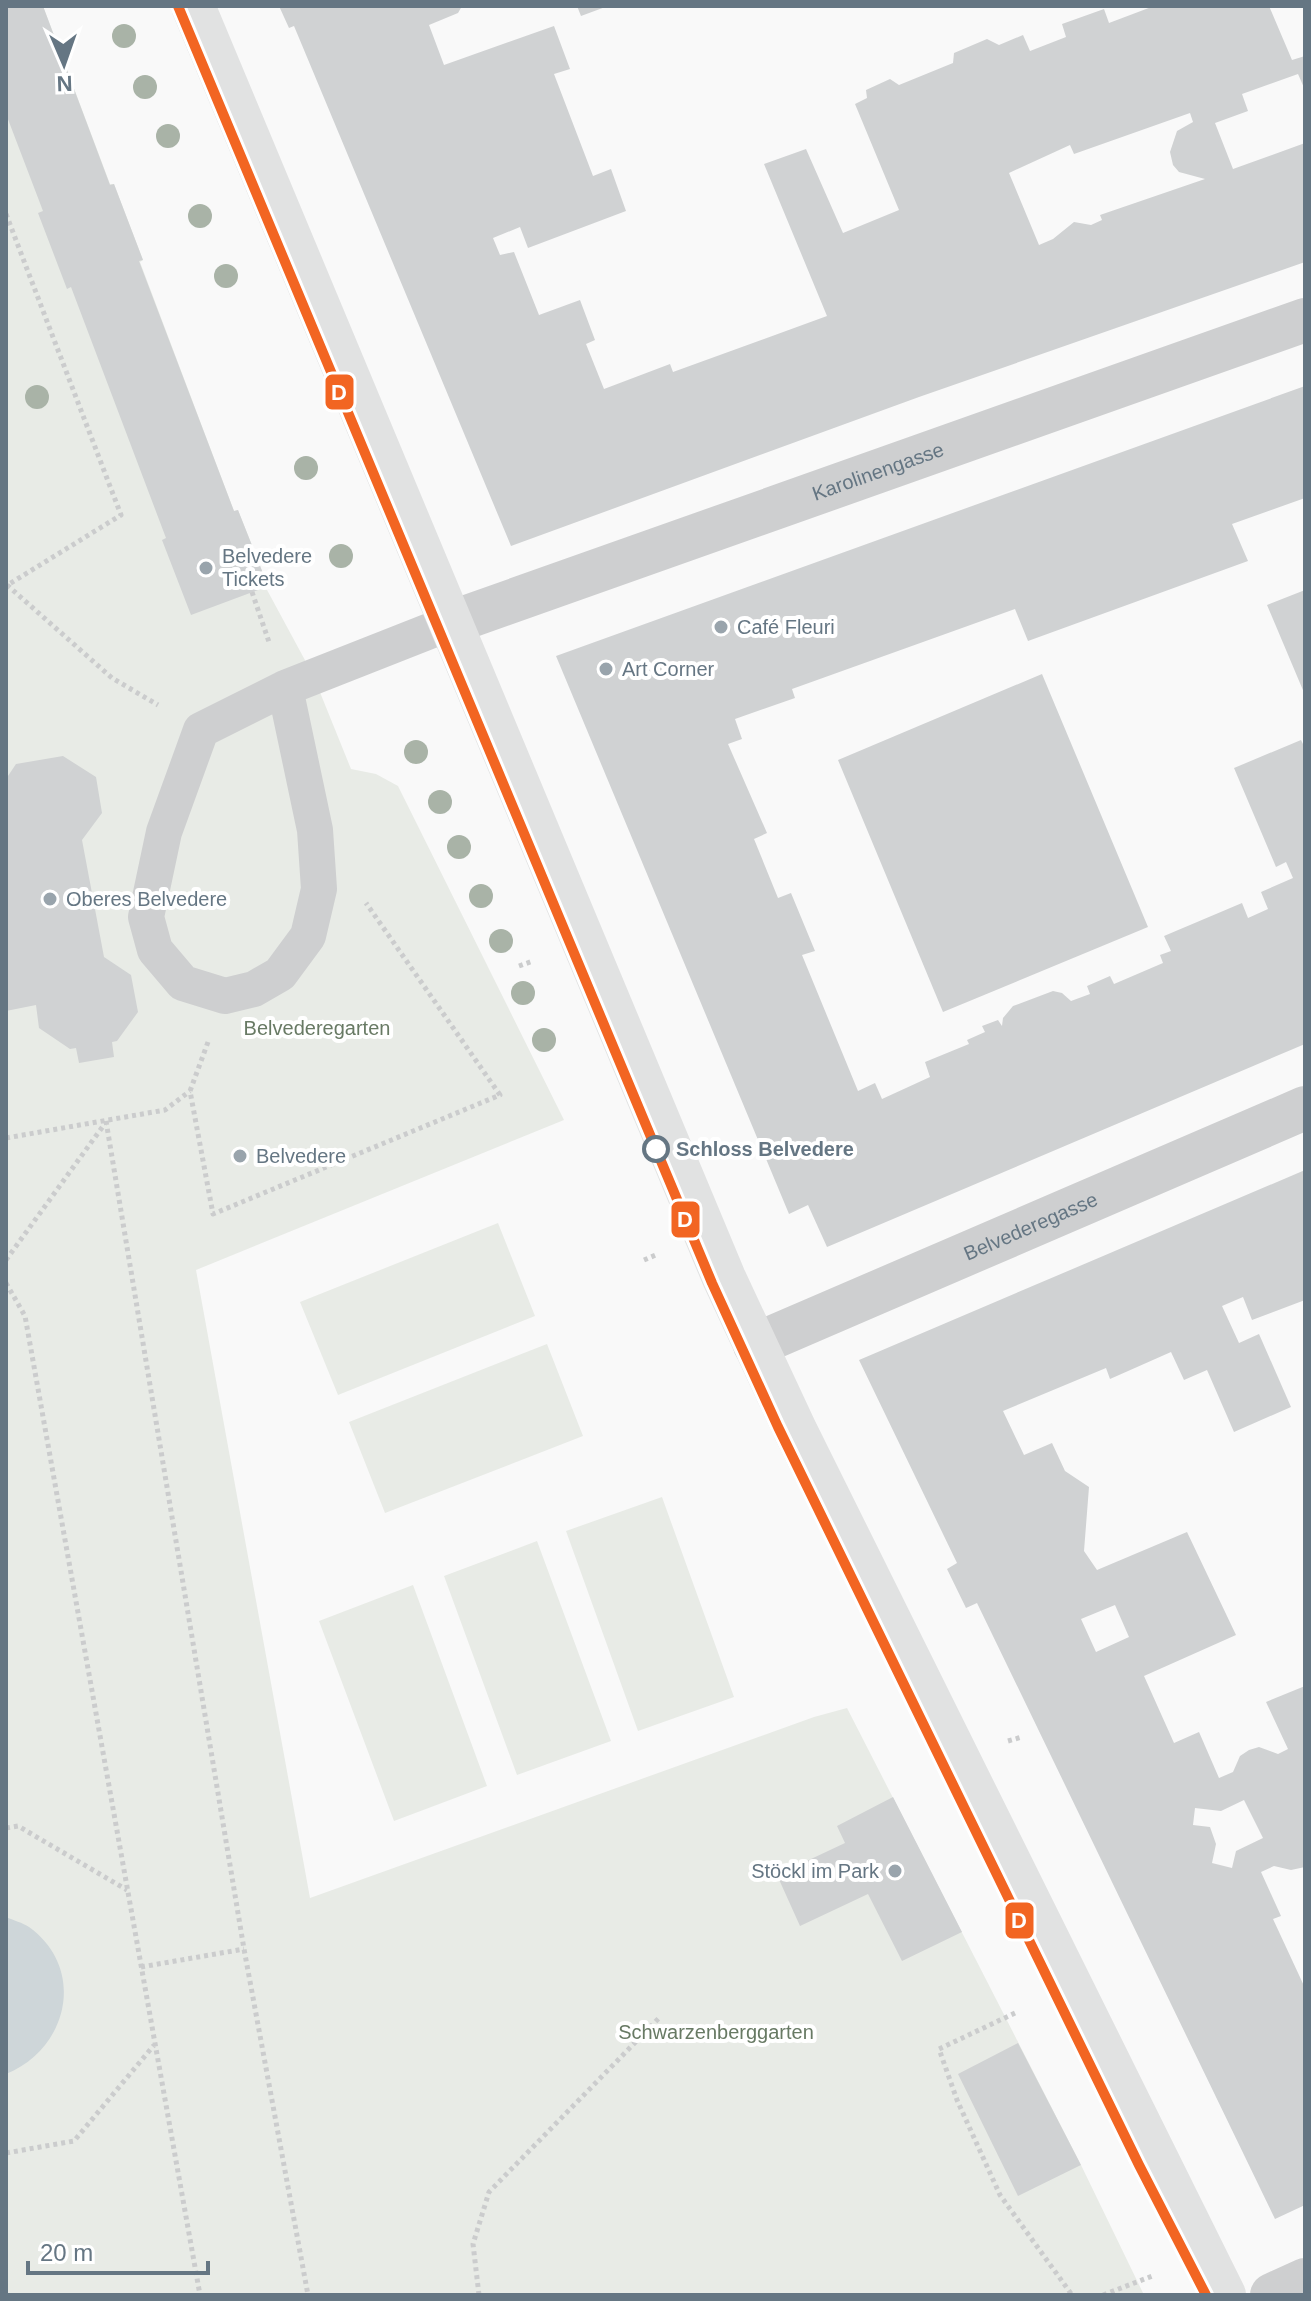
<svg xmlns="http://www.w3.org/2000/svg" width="1311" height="2301" viewBox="0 0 1311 2301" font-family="Arial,sans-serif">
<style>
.green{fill:#e8ebe6}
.water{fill:#ced6d9}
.building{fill:#d0d2d3;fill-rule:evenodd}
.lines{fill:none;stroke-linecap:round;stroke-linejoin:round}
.path{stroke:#cbcccd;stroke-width:5;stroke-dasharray:4 4;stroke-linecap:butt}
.lane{stroke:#cecfd0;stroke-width:36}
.street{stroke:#cecfd0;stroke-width:44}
.secondary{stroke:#e1e2e2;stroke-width:44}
.tram-1-casing{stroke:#fff;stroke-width:16}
.tram-1{stroke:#f26522;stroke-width:10}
.tree{fill:#a9b3a7}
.poi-dot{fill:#99a4ac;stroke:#fff;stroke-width:3}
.stop-dot{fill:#fff;stroke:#657683;stroke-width:4}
.labels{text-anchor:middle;stroke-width:8;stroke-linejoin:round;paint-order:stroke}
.street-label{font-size:20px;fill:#657683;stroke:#fff}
.poi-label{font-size:20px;fill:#657683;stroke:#fff;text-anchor:start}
.park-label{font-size:20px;fill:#687a64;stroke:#fff}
.stop-label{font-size:20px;font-weight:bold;fill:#657683;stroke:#fff;text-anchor:start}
.line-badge{stroke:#fff;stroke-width:3}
.badge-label{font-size:22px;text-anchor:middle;font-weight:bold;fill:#fff}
</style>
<rect width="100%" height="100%" fill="#f9f9f9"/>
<path class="green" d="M6,6H43L110,184H114L143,260L140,262L234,511L238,510L268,586L266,588L313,675L351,769L376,774L398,786L564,1120L196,1270L310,1898L814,1717L847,1708L1081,2165L1144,2295H6Z
M498,1223L535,1316L338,1395L300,1302Z
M547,1344L583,1436L385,1513L349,1422Z
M662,1497L734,1697L638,1731L566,1531Z
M537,1541L611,1741L517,1775L444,1576Z
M413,1585L487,1786L394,1821L319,1621Z"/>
<path class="water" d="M6,1917C13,1920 23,1923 29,1927C87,1969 68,2049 6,2074Z"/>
<path class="building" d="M6,6H43L110,185L114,184L143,260L139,261L234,511L238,510L268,586L266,587L191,615L162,540L166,538L71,287L67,289L38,213L43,211L6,114Z
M279,6H462L458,13L429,25L444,65L554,26L570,69L554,74L593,176L611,169L626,211L528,248L520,227L493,238L500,255L514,252L539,315L580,300L595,340L586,344L604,389L670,364L673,372L827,316L764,164L806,149L843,233L899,210L855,104L867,98L866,90L890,79L899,85L953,63L954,53L987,39L999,45L1023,35L1030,51L1066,37L1062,24L1104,9L1109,23L1154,6H1269L1292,60L1305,56V90L1298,74L1242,94L1248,111L1215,123L1233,169L1305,143V262L919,397L511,546L294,26L289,28ZM1190,113L1193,122L1177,131L1170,152L1173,165L1179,172L1205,179L1100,215L1102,220L1091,225L1074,222L1053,239L1039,245L1009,173L1070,145L1074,154Z
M577,6H608L581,16Z
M1305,386V498L1232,524L1248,561L1028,641L1015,609L792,689L795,698L735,719L742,739L728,744L767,833L754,839L778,898L791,893L815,951L802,955L858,1091L875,1083L882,1099L930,1077L925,1062L969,1044L967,1040L985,1032L982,1026L998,1020L1002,1026L1003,1018L1013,1006L1053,991L1062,993L1071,1001L1090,994L1087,986L1110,976L1114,984L1163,963L1160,955L1171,951L1164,936L1242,903L1248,918L1268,909L1261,892L1293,878L1286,862L1276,867L1234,768L1301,740L1305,748V1044L827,1247L808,1205L789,1214L556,656Z
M1305,590V695L1267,605Z
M1042,674L1148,927L943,1012L838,760Z
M63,756L96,777L102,813L82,840L104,957L131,975L138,1012L117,1041L112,1042L114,1057L79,1063L76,1048L70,1049L39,1028L36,1005L6,1011V779L16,764Z
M1305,1170V1300L1252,1320L1243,1297L1222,1306L1239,1343L1259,1334L1291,1407L1234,1432L1207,1370L1184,1380L1171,1352L1110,1379L1106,1368L1003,1411L1024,1455L1052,1443L1065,1471L1089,1487L1084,1551L1097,1570L1187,1532L1236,1635L1144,1676L1174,1743L1199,1732L1219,1778L1233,1772L1240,1756L1249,1750L1259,1747L1278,1754L1288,1749L1266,1702L1305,1686V1867L1291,1870L1274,1866L1261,1872L1281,1916L1273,1919L1305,1988V2205L1275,2219L977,1603L966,1608L947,1569L957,1563L859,1360ZM1115,1605L1129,1637L1096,1652L1081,1619ZM1244,1800L1263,1838L1236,1851L1232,1868L1212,1863L1216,1844L1210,1827L1193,1825L1195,1808L1221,1811Z
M893,1797L962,1932L902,1961L868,1894L800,1926L777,1875L845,1843L837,1826Z
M1018,2043L1081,2165L1018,2196L958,2074Z"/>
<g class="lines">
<path class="path" d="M6,214L121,515L6,586
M7,585L112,678L158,705
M252,592L269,642
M519,966L533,961
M208,1042L190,1091L213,1214L500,1095L366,903
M106,1121L244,1949L308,2295
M6,1138L165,1110L190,1091
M6,1260L106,1122
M644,1260L658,1254
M6,1283L25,1316L200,2295
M1008,1741L1022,1737
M6,1828L18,1826L127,1890
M141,1967L244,1949
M1015,2013L939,2049L957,2100L1000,2195L1072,2295
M6,2153L74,2141L155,2044
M479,2295L473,2244L489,2192L660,2017
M1103,2295L1155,2275"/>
<path class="lane" d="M285,688L315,830L319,889L308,936L280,974L254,989L225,996L183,983L155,950L146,917L164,832L201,730Z
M285,688L450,623"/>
<g class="street">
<path id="s1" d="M450,623L1305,320"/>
<path id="s2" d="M755,1345L1305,1108"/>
<path d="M1272,2295L1305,2280"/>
</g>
<path class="secondary" d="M193,6L724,1278L795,1430L1224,2295"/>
<g class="tram-1-casing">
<path id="tram-1" d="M178,6L712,1283L778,1427L1139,2165L1206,2295"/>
</g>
<use href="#tram-1" class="tram-1"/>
</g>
<g class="tree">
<circle cx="124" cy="36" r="12"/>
<circle cx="145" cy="87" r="12"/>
<circle cx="168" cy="136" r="12"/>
<circle cx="200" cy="216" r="12"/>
<circle cx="226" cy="276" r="12"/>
<circle cx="37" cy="397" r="12"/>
<circle cx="306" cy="468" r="12"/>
<circle cx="341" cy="556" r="12"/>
<circle cx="416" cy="752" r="12"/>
<circle cx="440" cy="802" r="12"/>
<circle cx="459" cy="847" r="12"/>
<circle cx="481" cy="896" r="12"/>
<circle cx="501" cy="941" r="12"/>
<circle cx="523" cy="993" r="12"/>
<circle cx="544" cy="1040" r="12"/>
</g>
<g class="poi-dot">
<circle cx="206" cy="568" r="8"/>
<circle cx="721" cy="627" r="8"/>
<circle cx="606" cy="669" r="8"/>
<circle cx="50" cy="899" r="8"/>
<circle cx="240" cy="1156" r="8"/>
<circle cx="895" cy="1871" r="8"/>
</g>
<circle class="stop-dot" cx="656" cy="1149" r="12"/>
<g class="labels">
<g class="street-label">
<text dy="7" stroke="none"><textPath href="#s1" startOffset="454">Karolinengasse</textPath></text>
<text dy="7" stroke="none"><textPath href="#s2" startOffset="300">Belvederegasse</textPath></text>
</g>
<g class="poi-label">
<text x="222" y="563">Belvedere<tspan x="222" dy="23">Tickets</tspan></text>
<text x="737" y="634">Café Fleuri</text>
<text x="622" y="676">Art Corner</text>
<text x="66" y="906">Oberes Belvedere</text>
<text x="256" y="1163">Belvedere</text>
<text x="879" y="1878" text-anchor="end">Stöckl im Park</text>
</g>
<g class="park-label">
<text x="317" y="1035">Belvederegarten</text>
<text x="716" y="2039">Schwarzenberggarten</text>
</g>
<g class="stop-label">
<text x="676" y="1156">Schloss Belvedere</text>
</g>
</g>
<g class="line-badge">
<rect x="324" y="373" width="31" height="38" rx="8" fill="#f26522"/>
<rect x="670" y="1200" width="31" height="39" rx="8" fill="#f26522"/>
<rect x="1004" y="1901" width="31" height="39" rx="8" fill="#f26522"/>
</g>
<g class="badge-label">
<text x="339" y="400">D</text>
<text x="685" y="1227">D</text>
<text x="1019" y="1928">D</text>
</g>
<rect width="1311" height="2301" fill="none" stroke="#657683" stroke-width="16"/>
<g transform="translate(64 64) rotate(178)" stroke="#ffffff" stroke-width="6" paint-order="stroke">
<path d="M0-6L14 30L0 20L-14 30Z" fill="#657683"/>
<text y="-12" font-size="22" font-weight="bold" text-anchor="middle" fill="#657683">N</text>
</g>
<path d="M28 2261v12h180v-12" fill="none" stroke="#657683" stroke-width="4"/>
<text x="40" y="2261" font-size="24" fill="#657683" stroke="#ffffff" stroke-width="6" paint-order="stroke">20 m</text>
</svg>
